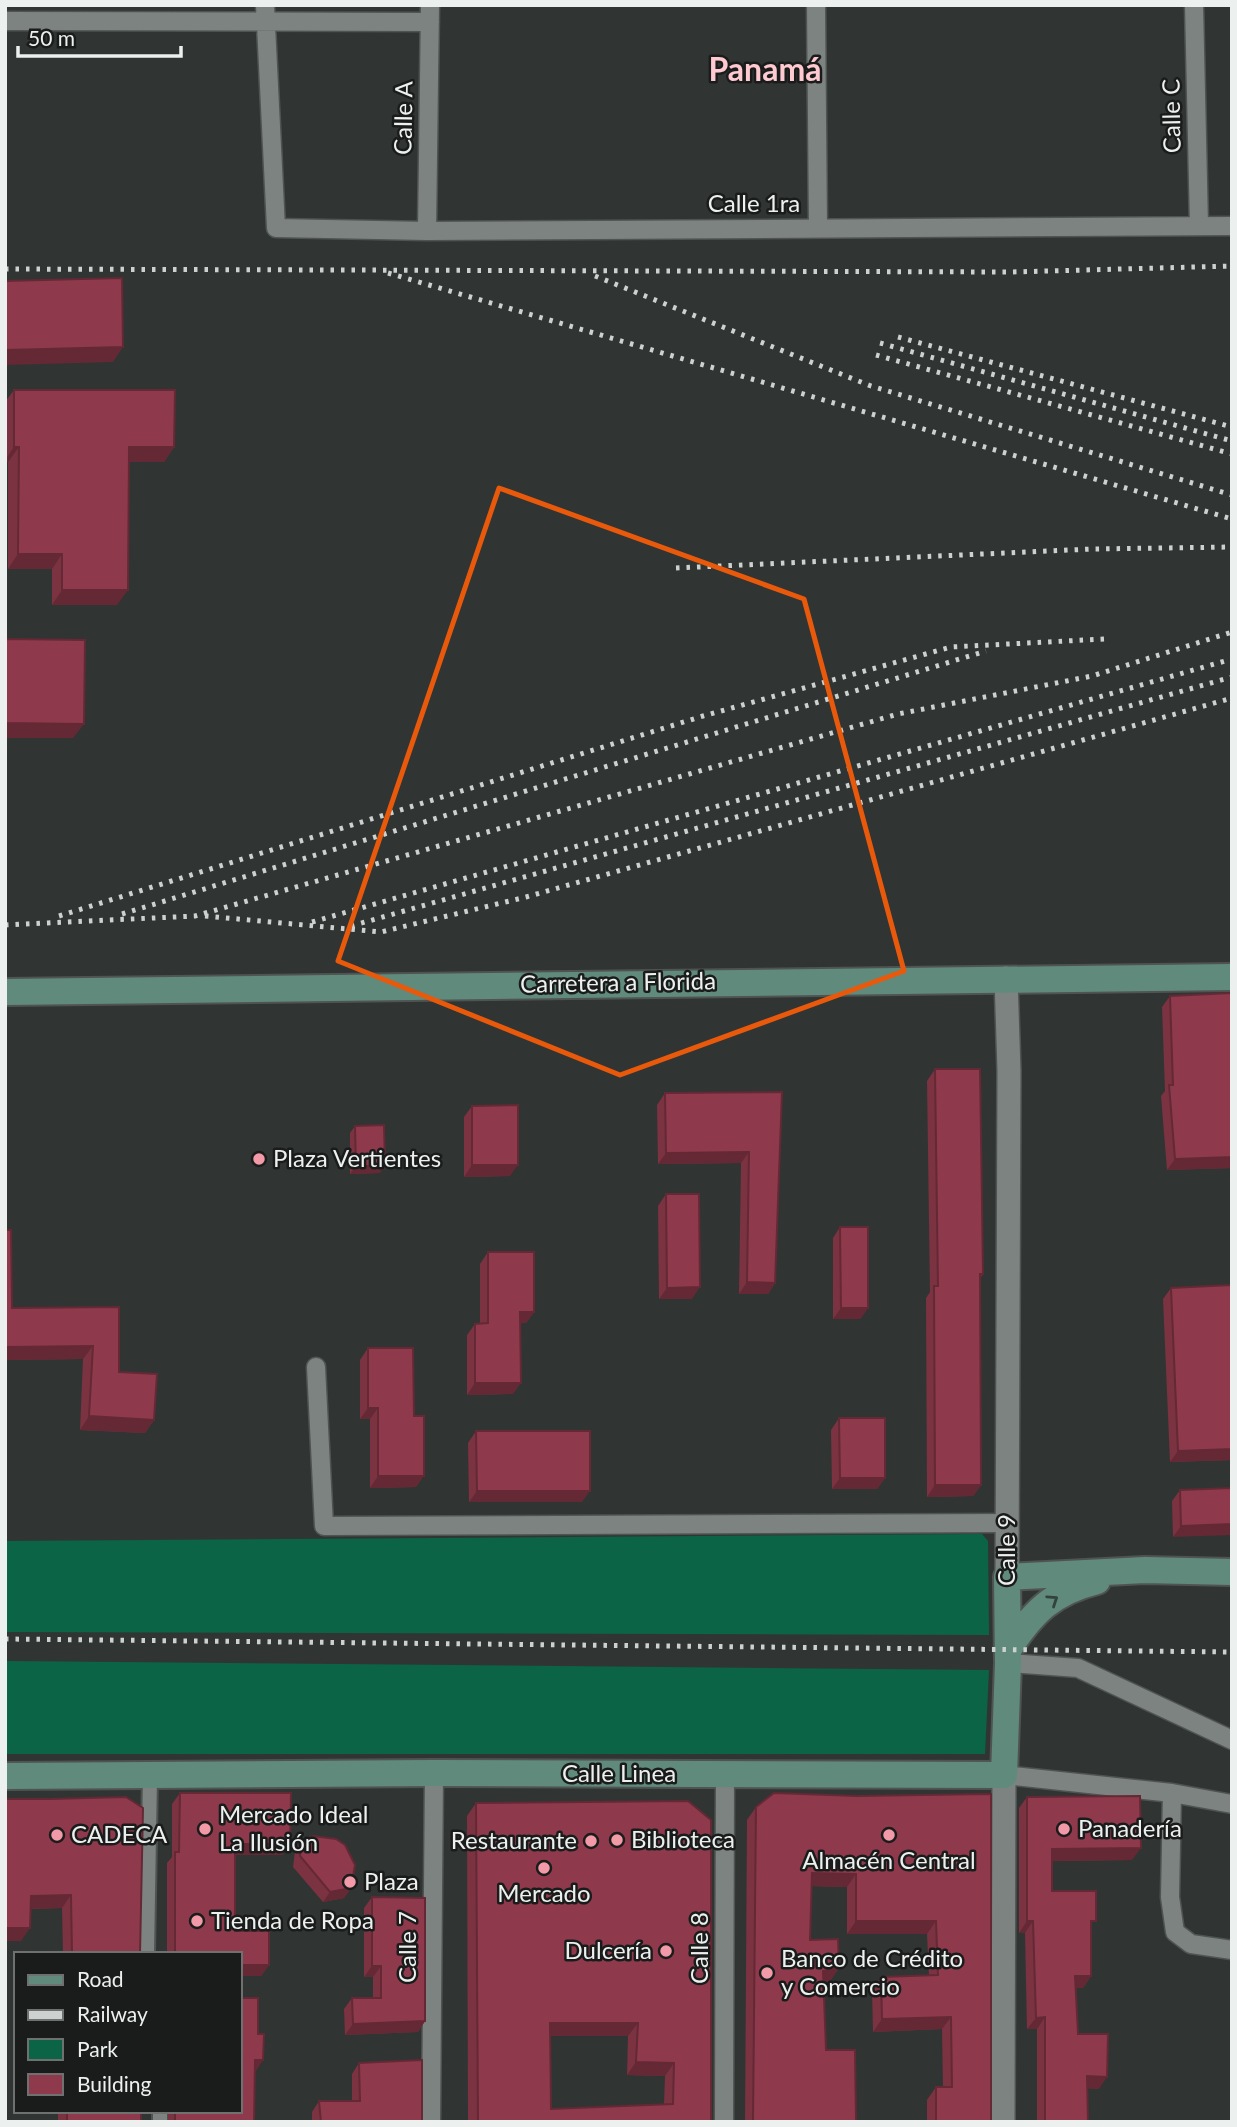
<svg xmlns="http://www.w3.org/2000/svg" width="1237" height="2127" viewBox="0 0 1237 2127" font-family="Lato,sans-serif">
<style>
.green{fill:#0c6447}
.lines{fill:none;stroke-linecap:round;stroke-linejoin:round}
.pedestrian-casing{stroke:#4f5452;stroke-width:18}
.minor-casing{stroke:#4f5452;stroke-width:21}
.tertiary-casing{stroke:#4f5452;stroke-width:26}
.secondary-casing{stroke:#4f5452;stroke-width:30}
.pedestrian{stroke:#7d8380;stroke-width:14}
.minor{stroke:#7d8380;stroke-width:18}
.tertiary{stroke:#7d8380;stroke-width:23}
.secondary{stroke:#608b7c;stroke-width:26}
.rail{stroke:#cdd2d0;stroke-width:5;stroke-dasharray:3.5 7;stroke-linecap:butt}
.wall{fill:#7b3241;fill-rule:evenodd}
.shaded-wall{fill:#642935}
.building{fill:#8f3a4c;stroke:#642935;stroke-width:2;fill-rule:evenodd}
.oneway{stroke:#32433d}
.marked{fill:none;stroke:#e8590c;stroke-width:5;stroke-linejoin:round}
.poi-dot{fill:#f39aa9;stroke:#1a1c1b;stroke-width:2.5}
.labels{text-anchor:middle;stroke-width:5;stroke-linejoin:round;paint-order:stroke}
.street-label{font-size:24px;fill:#ecf0ee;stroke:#1a1c1b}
.poi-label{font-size:24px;fill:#ecf0ee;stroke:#1a1c1b;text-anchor:start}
.district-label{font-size:32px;font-weight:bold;fill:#fec9d1;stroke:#1a1c1b}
</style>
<rect width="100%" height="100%" fill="#303533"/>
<path class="green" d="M982,1534L988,1541L989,1635L5,1632V1541Z
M5,1661L989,1670L985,1754H5Z"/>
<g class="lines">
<g class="pedestrian-casing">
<path id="pedestrian" d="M147,1954L150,1776
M160,2122V2111"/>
</g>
<g class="minor-casing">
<path id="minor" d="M265,5L276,228L427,231L1232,226
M816,5L818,228
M1194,5L1199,226
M5,21L430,22
M427,231L430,5
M316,1367L324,1526L1007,1523
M1008,1663L1078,1668L1232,1740
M1004,1775L1172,1793L1232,1804
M1172,1793L1170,1897L1175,1932L1191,1944L1232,1950
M431,2122L434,1773
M724,2122L725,1774"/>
</g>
<g class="tertiary-casing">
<path id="tertiary" d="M1006,978L1009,1071L1007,1577
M1003,2122L1004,1775"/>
</g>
<g class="secondary-casing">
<path id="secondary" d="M5,992L1232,977
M1008,1650C1032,1613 1052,1592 1097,1581
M5,1776L434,1773L1004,1775L1008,1663L1007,1577L1145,1570L1232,1572"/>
</g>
<use href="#pedestrian" class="pedestrian"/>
<use href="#minor" class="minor"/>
<use href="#tertiary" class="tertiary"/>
<use href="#secondary" class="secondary"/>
<path class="rail" d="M5,269L1011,272L1232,266
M388,273L1232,519
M595,276L871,386L1232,495
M898,337L1232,427
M880,343L1232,441
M876,355L1232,454
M676,568L1092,549L1232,547
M122,914L986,651
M59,916L703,716L951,647L1104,639
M205,916L381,932L526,897L1232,698
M312,922L1232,659
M5,925L195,916L898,714L1092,676L1232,632
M351,926L1232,677
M5,1639L1232,1652"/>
</g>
<path class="wall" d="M14,390L174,447L164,462H129L117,605H52V569H8V462H5V402Z
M1232,993V1168L1167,1170L1161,1096L1165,1091L1162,1007L1170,996Z
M935,1069L983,1274L980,1279L981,1485L973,1496L927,1497L926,1298L930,1292L927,1081Z
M782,1092L775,1283L768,1294H739L741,1163L658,1164L657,1105L665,1093Z
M472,1106L510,1176L464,1177V1117Z
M355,1126L380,1173L350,1174V1133Z
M666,1194L692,1299H659L658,1206Z
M840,1227L868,1308L860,1319H833V1238Z
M5,1230L12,1308L119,1307V1372L154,1420L145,1433L80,1430L83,1359L5,1360Z
M488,1252L534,1312L526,1323H520L513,1394L467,1395V1335L475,1324H480V1264Z
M1232,1285V1460L1170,1462L1163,1299L1171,1288Z
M368,1348L414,1416L416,1487L370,1488V1419H360V1360Z
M839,1418L885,1478L877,1489H832L831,1430Z
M476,1431L582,1502H469L468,1443Z
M1232,1488L1173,1537L1172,1501L1180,1490Z
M180,1793L290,1844L282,1855H235V1931L269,1965L261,1976H240V1954H167V1863L172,1857V1804Z
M991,1794V2122H927V2100L936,2087H943L942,2029L873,2032L872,1990L881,1977L929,1976L927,1934H847V1887L812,1886L810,1940L839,1968L830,1981L824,1982L826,2050L856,2122H745L747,1820L756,1807Z
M1027,1797L1132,1860L1052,1861V1891L1091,1928V1976L1083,1988H1076L1078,2034L1099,2089L1087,2088L1088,2122H1037V2029H1027L1025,1933H1019V1808Z
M5,1799L140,1954H63L62,1908L31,1909L21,1941Z
M688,1801L711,2122H468L467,1816L476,1803ZM550,2036H628L627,2075L665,2076L664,2104L551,2109Z
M302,1841L351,1888L344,1898L323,1902L293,1867L295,1851Z
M372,1897L425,2021L418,2032L345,2035L344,2009L352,1998H373V1977H364V1908Z
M240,1998L256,2071H255L254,2122H168V2111H240Z
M359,2063L422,2122H312V2112L319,2101H352V2074Z
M58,2111H141V2122H58Z"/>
<path class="shaded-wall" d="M123,347L113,362L5,365V350Z
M14,447H19L8,462H5V460Z
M129,447H174L164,462H118Z
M18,554H62L52,569H8Z
M62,590H128L117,605H52Z
M5,723L84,724L73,738H5Z
M749,1152L741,1163L658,1164L666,1153Z
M1232,1157V1168L1167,1170L1175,1159Z
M472,1165H518L510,1176L464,1177Z
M356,1166H385L380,1173L350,1174Z
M747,1282L775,1283L768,1294H739Z
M700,1287L692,1299H659L667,1288Z
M841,1308H868L860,1319H833Z
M520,1312H534L526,1323L512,1324Z
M93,1346L83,1359L5,1360V1347Z
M475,1383H521L513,1394L467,1395Z
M368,1408H378L370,1419H360Z
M89,1416L154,1420L145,1433L80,1430Z
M1232,1449V1460L1170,1462L1178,1451Z
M378,1476H424L416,1487L370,1488Z
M840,1478H885L877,1489H832Z
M935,1485H981L973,1496L927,1497Z
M477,1491H590L582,1502H469Z
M1232,1524V1535L1173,1537L1181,1526Z
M235,1844H290L282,1855H227Z
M1141,1848L1132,1860L1044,1861L1052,1849Z
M812,1873L856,1874L847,1887L803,1886Z
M351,1888L344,1898L323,1902L330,1892Z
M71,1895L62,1908L22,1909L31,1896Z
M856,1921H936L927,1934H847Z
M1027,1921H1033L1025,1933H1019Z
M6,1928H30L21,1941H5Z
M240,1965H269L261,1976H240Z
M372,1966H381L373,1977H364Z
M839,1968L830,1981L814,1984L823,1971Z
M1075,1976H1091L1083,1988H1067Z
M951,2017L942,2029L873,2032L882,2019Z
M1045,2017L1037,2029H1027L1036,2018Z
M425,2021L418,2032L345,2035L353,2024Z
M550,2023H638L628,2036H541Z
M255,2060H263L256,2071H248Z
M636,2062L674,2063L665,2076L627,2075Z
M1087,2076L1107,2077L1099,2089L1079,2088Z"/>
<path class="building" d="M122,278L123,347L5,350V281Z
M14,390H175L174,447H129L128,590H62V554H18L19,447H14Z
M5,639L85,640L84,724L5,723Z
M1232,993V1157L1175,1159L1169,1085H1173L1170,996Z
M935,1069H980L983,1274H980L981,1485H935L934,1286H938Z
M782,1092L775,1283L747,1282L749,1152L666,1153L665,1093Z
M518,1105V1165H472V1106Z
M384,1125L385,1166H356L355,1126Z
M666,1194H699L700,1287L667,1288Z
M840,1227H868V1308H841Z
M5,1230H11L12,1308L119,1307V1372L157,1374L154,1420L89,1416L93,1346L5,1347Z
M488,1252H534V1312H520L521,1383H475V1324L488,1323Z
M1232,1285V1449L1178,1451L1171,1288Z
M368,1348H413L414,1416H424V1476H378V1408H368Z
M839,1418H885V1478H840Z
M476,1431H590V1491H477Z
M1232,1488V1524L1181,1526L1180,1490Z
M180,1793H291L290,1844H235V1931H269V1965H240V1954H175V1852H179Z
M774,1793L857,1796L991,1794V2122H936V2087H952L951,2017L882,2019L881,1977L938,1975L936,1921H856V1874L812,1873L810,1940L838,1939L839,1968L823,1971L826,2050H855L856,2122H753L756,1807Z
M1140,1796L1141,1848L1052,1849V1891H1096V1921H1091V1976H1075L1078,2034H1108L1107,2077L1087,2076L1088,2122H1045V2017L1036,2018L1033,1921H1027V1797Z
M126,1797L143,1808L140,1954H72L71,1895L31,1896L30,1928H6V1959H5V1799H50Z
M688,1801L711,1820V2122H478L476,1803ZM550,2023H638L636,2062L674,2063L673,2104L551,2109Z
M313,1836L336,1839L345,1845L355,1865L351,1888L330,1892L300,1856L302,1841Z
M372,1897L425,1898V2021L353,2024L352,1998H381V1966H372Z
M240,1998H258V2034H264L263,2060H255L254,2122H175V2111H240Z
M422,2060V2122H321L319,2101H360L359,2063Z
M67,2111H141V2122H67Z"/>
<defs><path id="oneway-chevron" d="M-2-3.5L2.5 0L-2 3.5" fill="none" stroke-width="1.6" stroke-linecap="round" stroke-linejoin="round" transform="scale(1.75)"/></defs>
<use class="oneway" href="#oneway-chevron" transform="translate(1053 1600) rotate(-34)"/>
<path class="marked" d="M499,488L804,599L904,971L620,1075L338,961Z"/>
<g class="poi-dot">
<circle cx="259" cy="1159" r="7"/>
<circle cx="205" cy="1829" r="7"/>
<circle cx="1064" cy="1829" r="7"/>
<circle cx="57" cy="1835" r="7"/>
<circle cx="889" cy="1835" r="7"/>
<circle cx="617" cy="1840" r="7"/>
<circle cx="591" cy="1841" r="7"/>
<circle cx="544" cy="1868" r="7"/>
<circle cx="350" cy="1882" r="7"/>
<circle cx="197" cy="1921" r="7"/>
<circle cx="666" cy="1951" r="7"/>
<circle cx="767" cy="1973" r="7"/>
</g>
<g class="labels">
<g class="street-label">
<text transform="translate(1172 116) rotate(-91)" y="8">Calle C</text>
<text transform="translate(404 118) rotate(-89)" y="8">Calle A</text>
<text x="754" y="212">Calle 1ra</text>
<text transform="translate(618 983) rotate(-1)" y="8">Carretera a Florida</text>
<text transform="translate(1007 1550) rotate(-90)" y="8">Calle 9</text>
<text x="619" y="1782">Calle Linea</text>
<text transform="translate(408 1947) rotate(-90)" y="8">Calle 7</text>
<text transform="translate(700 1948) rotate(-90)" y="8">Calle 8</text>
</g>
<g class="poi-label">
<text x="273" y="1167">Plaza Vertientes</text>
<text x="219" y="1823">Mercado Ideal<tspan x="219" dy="28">La Ilusión</tspan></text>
<text x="1078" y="1837">Panadería</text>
<text x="71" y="1843">CADECA</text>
<text x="631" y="1848">Biblioteca</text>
<text x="577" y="1849" text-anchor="end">Restaurante</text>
<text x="889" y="1869" text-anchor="middle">Almacén Central</text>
<text x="364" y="1890">Plaza</text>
<text x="544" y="1902" text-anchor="middle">Mercado</text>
<text x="211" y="1929">Tienda de Ropa</text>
<text x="652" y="1959" text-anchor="end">Dulcería</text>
<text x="781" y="1967">Banco de Crédito<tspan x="781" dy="28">y Comercio</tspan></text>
</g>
<g class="district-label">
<text x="765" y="81">Panamá</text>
</g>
</g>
<rect width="1237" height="2127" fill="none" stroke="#ecf0ee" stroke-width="14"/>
<rect x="14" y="1952" width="228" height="161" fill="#1a1c1b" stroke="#6e716f" stroke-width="2"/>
<rect x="28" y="1975" width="35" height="10" fill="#608b7c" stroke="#6e716f" stroke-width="2"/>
<text x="77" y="1987" font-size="21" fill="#ecf0ee">Road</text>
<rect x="28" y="2010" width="35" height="10" fill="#cdd2d0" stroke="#6e716f" stroke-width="2"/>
<text x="77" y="2022" font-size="21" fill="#ecf0ee">Railway</text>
<rect x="28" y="2039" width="35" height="21" fill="#0c6447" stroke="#6e716f" stroke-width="2"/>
<text x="77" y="2057" font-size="21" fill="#ecf0ee">Park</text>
<rect x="28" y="2074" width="35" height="21" fill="#8f3a4c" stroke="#6e716f" stroke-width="2"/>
<text x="77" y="2092" font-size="21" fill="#ecf0ee">Building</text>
<path d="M18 46v10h163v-10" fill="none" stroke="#ecf0ee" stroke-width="3.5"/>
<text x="28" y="46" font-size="21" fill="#ecf0ee" stroke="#1a1c1b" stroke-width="5" paint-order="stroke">50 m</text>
</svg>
